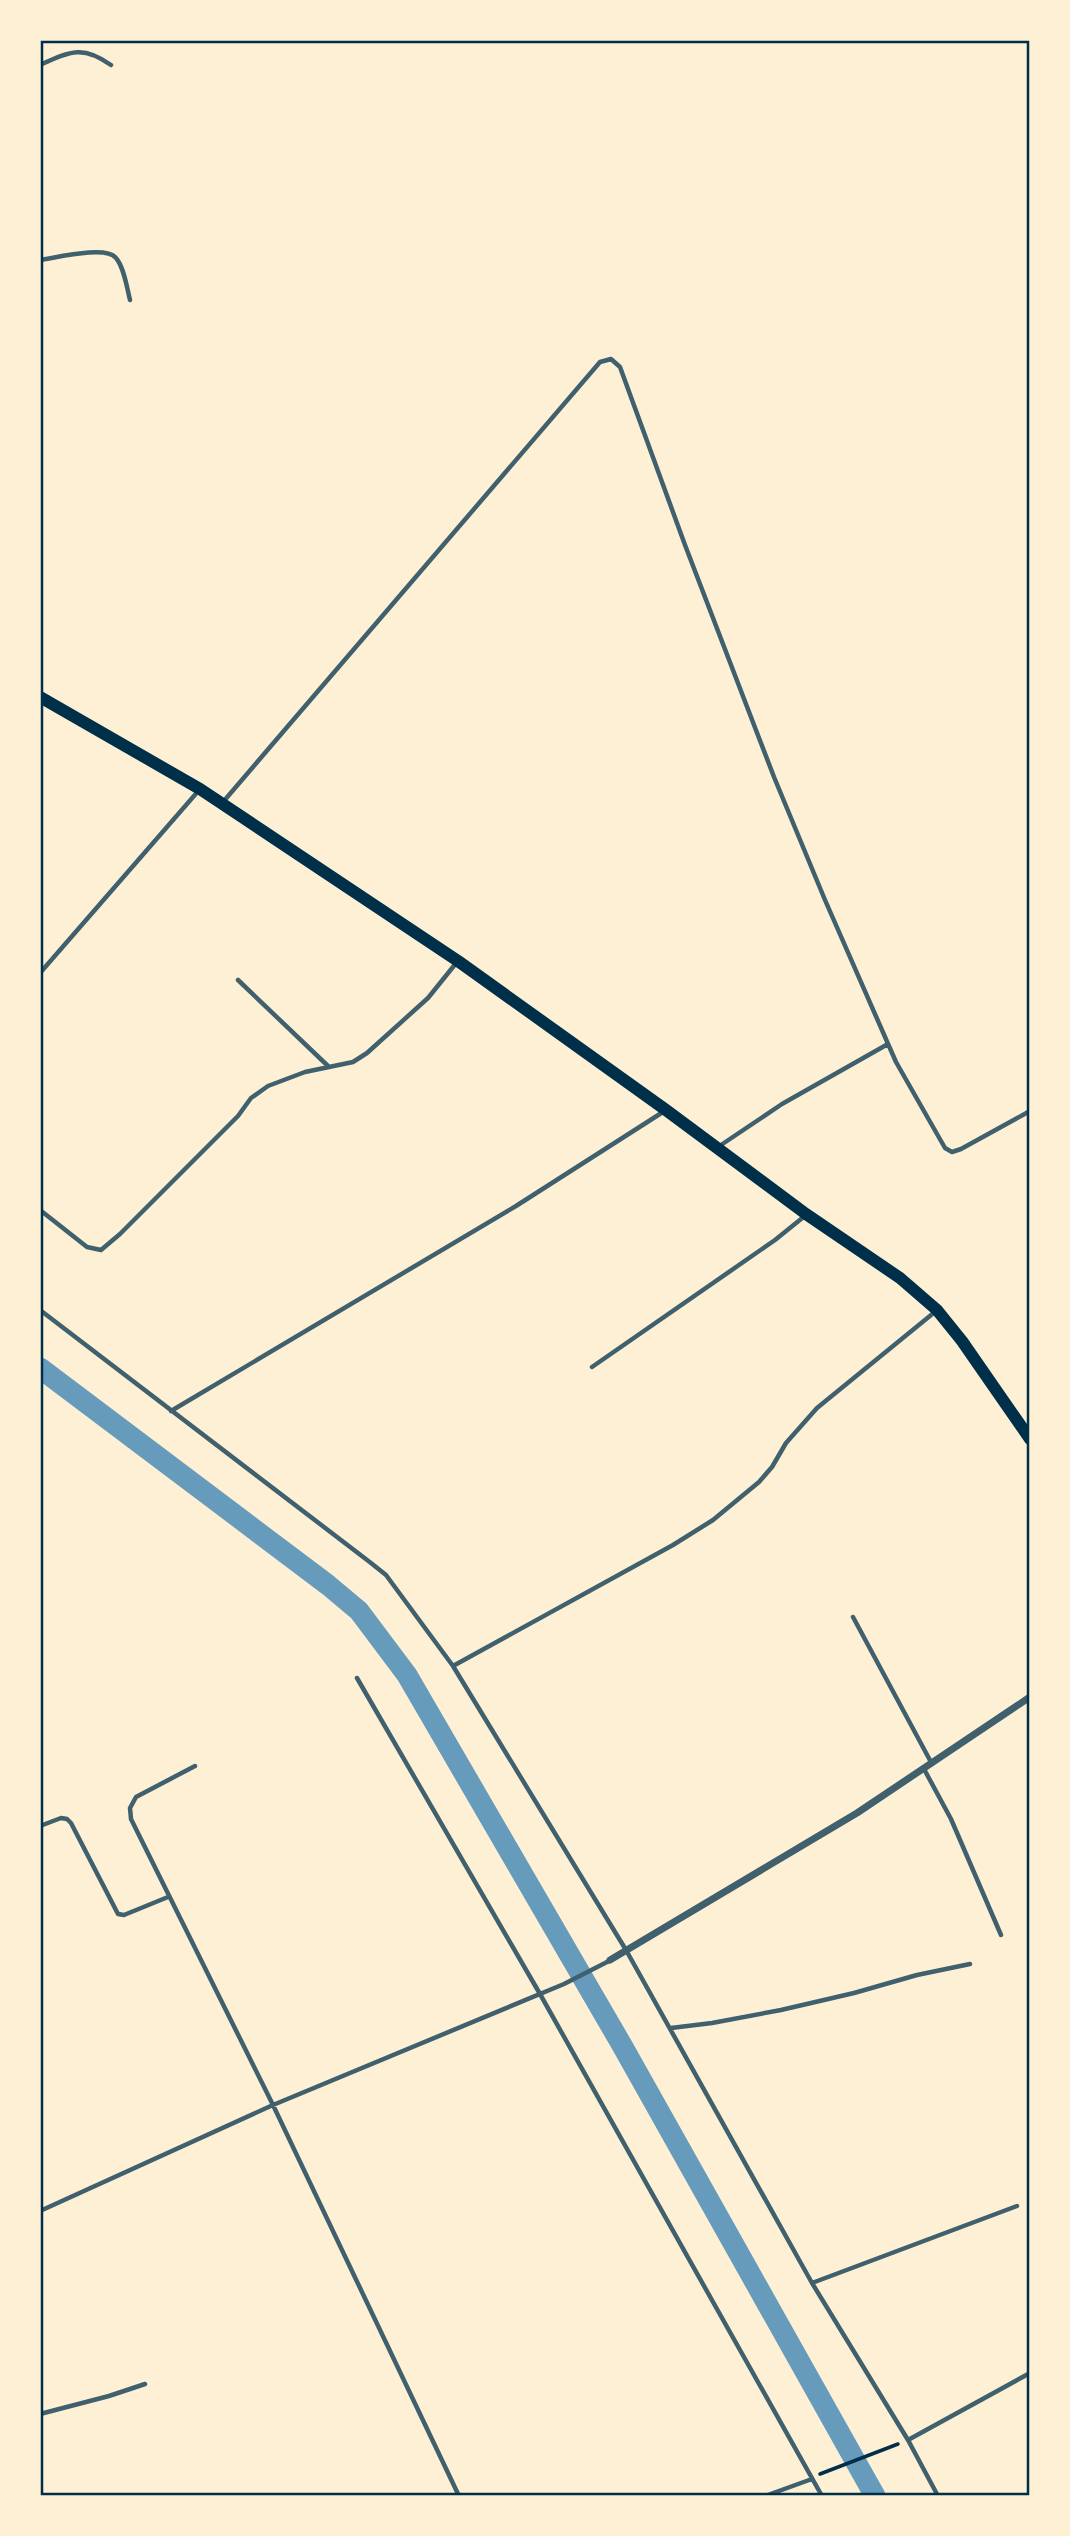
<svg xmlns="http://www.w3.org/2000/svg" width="1070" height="2536" viewBox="0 0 1070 2536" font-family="Merriweather,serif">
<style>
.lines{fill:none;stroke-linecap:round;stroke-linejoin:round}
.canal{stroke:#669bbc;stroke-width:21}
.path{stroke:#003049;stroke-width:3.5}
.service{stroke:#3f606c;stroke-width:4.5}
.minor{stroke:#3f606c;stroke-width:7}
.primary{stroke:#003049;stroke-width:12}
.neatline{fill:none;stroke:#003049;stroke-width:2.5}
</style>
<rect width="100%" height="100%" fill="#fdf0d5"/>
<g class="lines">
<path class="canal" d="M40,1368L328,1585L359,1611L407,1675L623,2047L875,2496"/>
<path class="path" d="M820,2474L898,2444"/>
<path class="service" d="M40,65C71,51 83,45 111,65
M40,260C55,258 106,245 116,258C124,267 127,288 130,300
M223,802L600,362L611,359L620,367L685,545L774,777L825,900L896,1062L945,1148L952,1152L961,1149L1030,1111
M40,973L200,789
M238,980L328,1066
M718,1147L782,1104L888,1044
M40,1210L87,1247L101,1250L120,1234L238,1116L251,1098L268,1086L305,1072L353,1062L367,1053L428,998L457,962
M40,1310L371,1563L386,1575L453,1666L626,1950L812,2283L908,2440L938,2496
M592,1367L775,1240L806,1215
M171,1411L516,1206L663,1112
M853,1617L932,1764
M453,1666L673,1545L713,1520L759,1482L772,1467L786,1443L817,1408L936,1311
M357,1678L540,1994L822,2496
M195,1766L136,1797L130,1808L131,1819L273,2105L459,2496
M924,1769L951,1819L1001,1935
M40,1826L61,1818L67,1819L71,1823L118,1914L124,1915L168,1897
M671,2028L712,2023L781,2010L854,1993L917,1975L970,1964
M40,2211L273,2105L564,1984L609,1961
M812,2283L1017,2206
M40,2414L109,2396L145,2384
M908,2440L1030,2373
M765,2496L812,2479"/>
<path class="minor" d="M610,1960L857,1813L1030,1697"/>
<path class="primary" d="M40,697L200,789L458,961L666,1110L806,1214L900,1278L937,1310L962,1341L1030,1439"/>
</g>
<rect width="1070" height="2536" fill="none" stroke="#fdf0d5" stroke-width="84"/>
<rect x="42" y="42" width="986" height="2452" class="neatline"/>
</svg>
